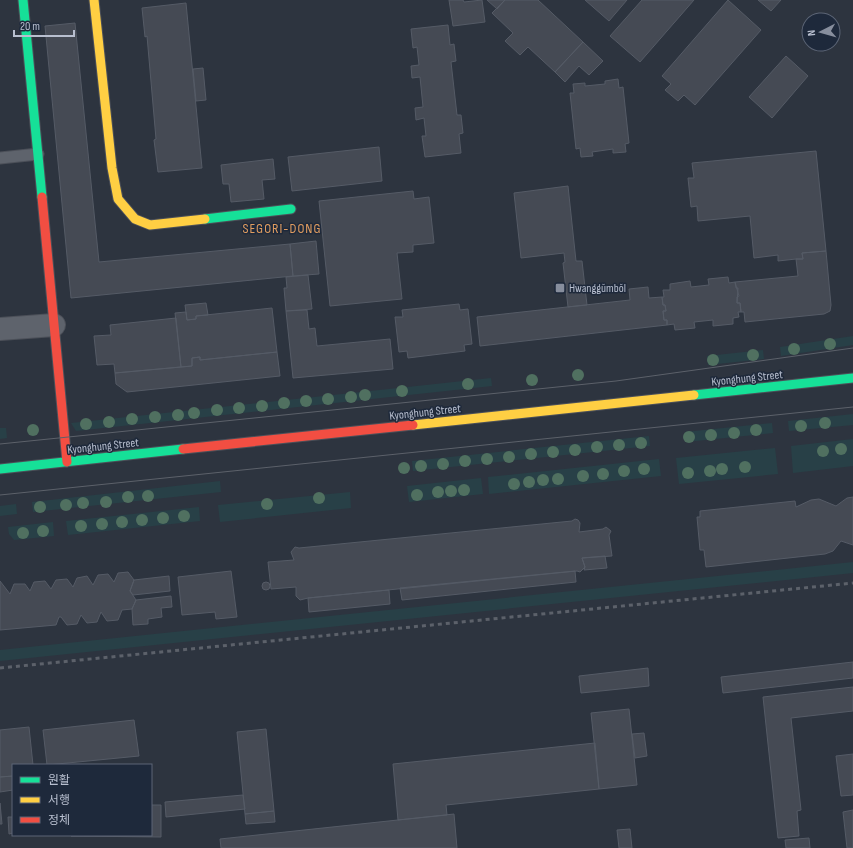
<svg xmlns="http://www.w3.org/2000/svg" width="853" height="848" viewBox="0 0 853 848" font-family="'Sofia Sans Condensed','Noto Sans KR',sans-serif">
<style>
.green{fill:#284047}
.building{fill:#454a54;stroke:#555b66}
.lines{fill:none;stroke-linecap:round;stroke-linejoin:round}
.lane-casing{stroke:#4c5059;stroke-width:13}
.street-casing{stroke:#4c5059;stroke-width:24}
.fast-casing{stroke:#4c5059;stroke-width:11}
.slow-casing{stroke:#4c5059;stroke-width:11}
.jam-casing{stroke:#4c5059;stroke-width:11}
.lane{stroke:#5e636c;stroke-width:11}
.street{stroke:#5e636c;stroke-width:22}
.fast{stroke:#16e098;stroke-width:9}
.slow{stroke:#ffcf43;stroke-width:9}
.jam{stroke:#f24e42;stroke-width:9}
.tram{stroke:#5c616a;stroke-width:1}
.rail{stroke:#5c616a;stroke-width:3;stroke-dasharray:4 4;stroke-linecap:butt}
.tree{fill:#507060}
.poi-dot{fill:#878e9d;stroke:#1e293b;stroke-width:1.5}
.labels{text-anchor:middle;stroke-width:3;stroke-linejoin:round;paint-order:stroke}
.poi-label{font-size:12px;fill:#b8bfcf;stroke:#1e293b;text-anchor:start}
.street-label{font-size:12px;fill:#b8bfcf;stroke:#1e293b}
.quarter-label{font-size:14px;letter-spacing:1px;fill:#e29e60;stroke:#1e293b}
</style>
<rect width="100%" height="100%" fill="#2d343f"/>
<path class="green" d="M853,336V345L781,356L780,347Z
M763,350L764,359L708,365L707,356Z
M491,378L492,386L76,431L71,423Z
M853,414V425L789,431L788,421Z
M772,423L773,433L686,442L685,432Z
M0,428H6L7,438L0,439Z
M649,436L650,446L413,471L412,461Z
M853,439V466L793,473L791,446Z
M775,448L778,474L679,484L676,458Z
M659,459L661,476L489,494L488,477Z
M481,478L483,494L409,502L407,486Z
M220,481L221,492L33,512L32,502Z
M350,492L351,508L220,522L218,505Z
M16,504L17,514L0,516V506Z
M199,507L200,521L68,535L66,521Z
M53,522L54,536L14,540L9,534L8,527Z
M853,562V573L0,661V650Z"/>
<path class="building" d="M449,0H463L464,2L482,0L485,22L453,26Z
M487,0H505L497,9Z
M505,0H538L583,42L555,72L528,47L520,55L505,41L513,33L492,13Z
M585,0H627L609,21Z
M642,0H694L640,62L610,36Z
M728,0L761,30L695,105L684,95L678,101L665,90L671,84L662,76Z
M758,0H781L771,11Z
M186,3L202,168L158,172L154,140L156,139L147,36L145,37L142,8Z
M75,23L99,262L290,244L293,276L71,298L45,26Z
M448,25L450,45L454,44L456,61L451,62L457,115H461L463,133L459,134L461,153L425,157L422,136H426L424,118L416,120L415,108L423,107L420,77L412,78L411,66L419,65L417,47L413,48L411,29Z
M583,42L603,61L589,75L579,66L565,82L555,72Z
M786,56L808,76L772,118L749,97Z
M203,68L206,100L196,101L193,69Z
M618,79L619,88L623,87L629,143L625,144L626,152L613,153V149L592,152L593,156L581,157L580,148L576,149L570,93H574L573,84L585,83V86L605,84V81Z
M379,147L382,181L292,191L288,157Z
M816,151L826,251L802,253L803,259H796L778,261V255L754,258L750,216L698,221L697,206L691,207L688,178H694L692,163Z
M273,159L275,179L262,180L264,199L231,202L229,184H223L221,165Z
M568,186L576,261H582L587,305L568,307L563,263L565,262L564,253L521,258L514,193Z
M413,191L414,199L429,197L434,243L413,245V252L397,253L402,299L330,306L319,201Z
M316,241L319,274L293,276L290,244Z
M826,251L831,305L830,311L824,314L745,322L744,312H741L740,303H737V297L739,296L735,282L798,276L796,259H803L802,253Z
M308,275L312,309L286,311L284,288H287L286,277Z
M728,277L729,283L735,282L736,288H738L737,303H740L741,312H738L739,317L733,318V324L713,326V320L694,322L695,328L675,330L674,324L667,325V320H664L663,311H666L665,305H663L662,297H664L663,290H670V284L690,281L691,287L709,285L708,279Z
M648,287L649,298L662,297L663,305H665L666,311H663L664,320H667V325L480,346L477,317L630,300L629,289Z
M206,303L208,315L196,316V319L187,320L185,305Z
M459,304L460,310L468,309L472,344L464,345L465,351L408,358L407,351L399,352L395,317H403L402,310Z
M272,308L277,352L200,360V357L192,358V366L181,367L175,313L186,312L187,320L196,319V316Z
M307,310L309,329L315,328L317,346L390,339L393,369L293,378L286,311Z
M176,318L181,367L115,373L114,364L97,365L94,336L111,335L110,325Z
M277,352L280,376L127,392L116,384L115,373L192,366V358L200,357V360Z
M853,497V545L841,541L833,551L825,554L706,567L704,550H700L697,517H700V511L795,501L796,507L811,500L819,499L836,506L847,498Z
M575,519L578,520L580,523L579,532L603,529L606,527L611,531L609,535L612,556L582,558L585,567L580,572L577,571L308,598L300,600L296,596V587L271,589L268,562L294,560L291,552L295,547L299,548L572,521Z
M605,556L607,568L584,570L585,567L582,558Z
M231,571L237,617L216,619L215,612L182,615L178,577Z
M575,571L576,582L402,600L400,588Z
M128,572L134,580L130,591L136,600L132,609L122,610L118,620L107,621L101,612L97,622L87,623L81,615L77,624L67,625L61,617H59L56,625L0,630V581L10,594L14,584H25L30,591L34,582L45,581L51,589L56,580L67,579L73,587L77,578L87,576L93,585L98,575L108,574L114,582L118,573Z
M169,576L170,591L133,595L130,591L134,580Z
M262 586a4 4 0 1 1 8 0a4 4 0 1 1-8 0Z
M389,590L390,604L309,612L308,598Z
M171,596L172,607L161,608L162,617L148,619V624L133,625L132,609L136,600Z
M853,662V678L723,693L721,677Z
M648,668L649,686L581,693L579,676Z
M853,687V711L791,718L801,810L797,811L799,836L778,838L763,697Z
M629,709L637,785L599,789L591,713Z
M134,720L139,756L47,765L43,730Z
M29,727L33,765H13V776L0,777V730Z
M266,729L274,811L245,814L237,732Z
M644,733L647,756L635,758L632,734Z
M595,743L599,789L446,805L447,815L398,820L393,764Z
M853,754V795L841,796L836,756Z
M13,776V790L0,792V777Z
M243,795L245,809L166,817L165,802Z
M0,803L2,824H0Z
M151,805H161V837L71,836L151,835Z
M853,810V848H847L843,812Z
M274,811L275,822L246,824L245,814Z
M454,814L457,848H221L220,839Z
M8,817H13V833L9,834Z
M630,829L632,848H619L617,830Z
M809,838L810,848H786L785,840Z"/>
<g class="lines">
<g class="lane-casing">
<path id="lane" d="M0,158L38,154"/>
</g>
<g class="street-casing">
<path id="street" d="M0,329L54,325"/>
</g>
<g class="fast-casing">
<path id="fast" d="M23,0L42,197
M205,219L291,209
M694,395L853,378
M0,469L183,449"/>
</g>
<g class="slow-casing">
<path id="slow" d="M94,0L112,168L118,199L135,219L150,225L205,219
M413,425L694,395"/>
</g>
<g class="jam-casing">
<path id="jam" d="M42,197L67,462
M183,449L413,425"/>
</g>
<use href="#lane" class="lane"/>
<use href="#street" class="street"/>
<use href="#fast" class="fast"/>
<use href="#slow" class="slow"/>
<use href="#jam" class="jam"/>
<path class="tram" d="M0,444L616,381L853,348
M0,495L853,407"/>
<path class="rail" d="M0,668L853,583"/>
</g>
<g class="tree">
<circle cx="830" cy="344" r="6"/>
<circle cx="794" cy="349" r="6"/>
<circle cx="753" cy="355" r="6"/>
<circle cx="713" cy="360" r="6"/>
<circle cx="578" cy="375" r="6"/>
<circle cx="532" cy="380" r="6"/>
<circle cx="468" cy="384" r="6"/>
<circle cx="402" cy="391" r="6"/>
<circle cx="365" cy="395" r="6"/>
<circle cx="351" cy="397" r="6"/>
<circle cx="328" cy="399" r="6"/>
<circle cx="306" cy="401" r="6"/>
<circle cx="284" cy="403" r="6"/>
<circle cx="262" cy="406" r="6"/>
<circle cx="239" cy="408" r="6"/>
<circle cx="217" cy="410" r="6"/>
<circle cx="194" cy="413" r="6"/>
<circle cx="178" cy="415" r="6"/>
<circle cx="155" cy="417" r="6"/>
<circle cx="132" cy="419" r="6"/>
<circle cx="109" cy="422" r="6"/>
<circle cx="825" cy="423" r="6"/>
<circle cx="86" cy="424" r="6"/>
<circle cx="801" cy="426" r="6"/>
<circle cx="33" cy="430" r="6"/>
<circle cx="756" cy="430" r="6"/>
<circle cx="734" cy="433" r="6"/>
<circle cx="711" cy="435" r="6"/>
<circle cx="689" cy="437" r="6"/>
<circle cx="641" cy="443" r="6"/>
<circle cx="619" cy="445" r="6"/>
<circle cx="597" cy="447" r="6"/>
<circle cx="841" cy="449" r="6"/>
<circle cx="575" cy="450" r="6"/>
<circle cx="823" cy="451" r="6"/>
<circle cx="553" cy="452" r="6"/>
<circle cx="531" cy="454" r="6"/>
<circle cx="509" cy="457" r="6"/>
<circle cx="487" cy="459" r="6"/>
<circle cx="465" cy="461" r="6"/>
<circle cx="443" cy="464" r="6"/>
<circle cx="421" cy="466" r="6"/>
<circle cx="745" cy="467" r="6"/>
<circle cx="404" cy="468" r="6"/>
<circle cx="644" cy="469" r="6"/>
<circle cx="722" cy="469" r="6"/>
<circle cx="624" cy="471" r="6"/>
<circle cx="710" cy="471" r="6"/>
<circle cx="688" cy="473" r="6"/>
<circle cx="603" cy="474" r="6"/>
<circle cx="583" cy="476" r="6"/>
<circle cx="558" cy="479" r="6"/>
<circle cx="543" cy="480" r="6"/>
<circle cx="529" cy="482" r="6"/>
<circle cx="514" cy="484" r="6"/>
<circle cx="464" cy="490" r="6"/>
<circle cx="451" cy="491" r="6"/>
<circle cx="438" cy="492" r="6"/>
<circle cx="417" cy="495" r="6"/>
<circle cx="148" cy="496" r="6"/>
<circle cx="128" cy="497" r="6"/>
<circle cx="319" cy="498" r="6"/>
<circle cx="106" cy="502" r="6"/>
<circle cx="83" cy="503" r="6"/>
<circle cx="267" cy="504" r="6"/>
<circle cx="66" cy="505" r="6"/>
<circle cx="40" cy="507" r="6"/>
<circle cx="184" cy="516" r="6"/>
<circle cx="163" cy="518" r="6"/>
<circle cx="142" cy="520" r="6"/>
<circle cx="122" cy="522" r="6"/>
<circle cx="102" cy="524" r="6"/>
<circle cx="81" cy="526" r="6"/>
<circle cx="43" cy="531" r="6"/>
<circle cx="23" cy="533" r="6"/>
</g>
<rect class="poi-dot" x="555" y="283" width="10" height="10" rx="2"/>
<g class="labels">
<g class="poi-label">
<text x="569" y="292">Hwanggŭmbŏl</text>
</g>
<g class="street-label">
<text transform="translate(747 378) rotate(-6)" y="4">Kyonghung Street</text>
<text transform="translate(425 412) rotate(-6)" y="4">Kyonghung Street</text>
<text transform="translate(103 446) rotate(-6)" y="4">Kyonghung Street</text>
</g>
<g class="quarter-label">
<text x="282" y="233">SEGORI-DONG</text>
</g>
</g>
<rect x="12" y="764" width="140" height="72" fill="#1e293b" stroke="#5c6576"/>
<rect x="20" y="777" width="20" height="6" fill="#16e098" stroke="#5c6576"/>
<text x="48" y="784" font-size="12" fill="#b8bfcf">원활</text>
<rect x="20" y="797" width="20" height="6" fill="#ffcf43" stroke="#5c6576"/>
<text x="48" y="804" font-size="12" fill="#b8bfcf">서행</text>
<rect x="20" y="817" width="20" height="6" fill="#f24e42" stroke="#5c6576"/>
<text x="48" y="824" font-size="12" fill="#b8bfcf">정체</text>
<g transform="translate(821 32) rotate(264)"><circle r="19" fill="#1e293b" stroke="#5c6576"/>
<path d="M0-3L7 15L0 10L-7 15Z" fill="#878e9d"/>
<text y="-6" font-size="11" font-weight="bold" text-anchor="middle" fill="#b8bfcf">N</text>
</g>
<path d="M14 30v6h60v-6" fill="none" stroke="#b8bfcf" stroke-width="2"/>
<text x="20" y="30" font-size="12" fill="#b8bfcf" stroke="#1e293b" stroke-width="3" paint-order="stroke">20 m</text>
</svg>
